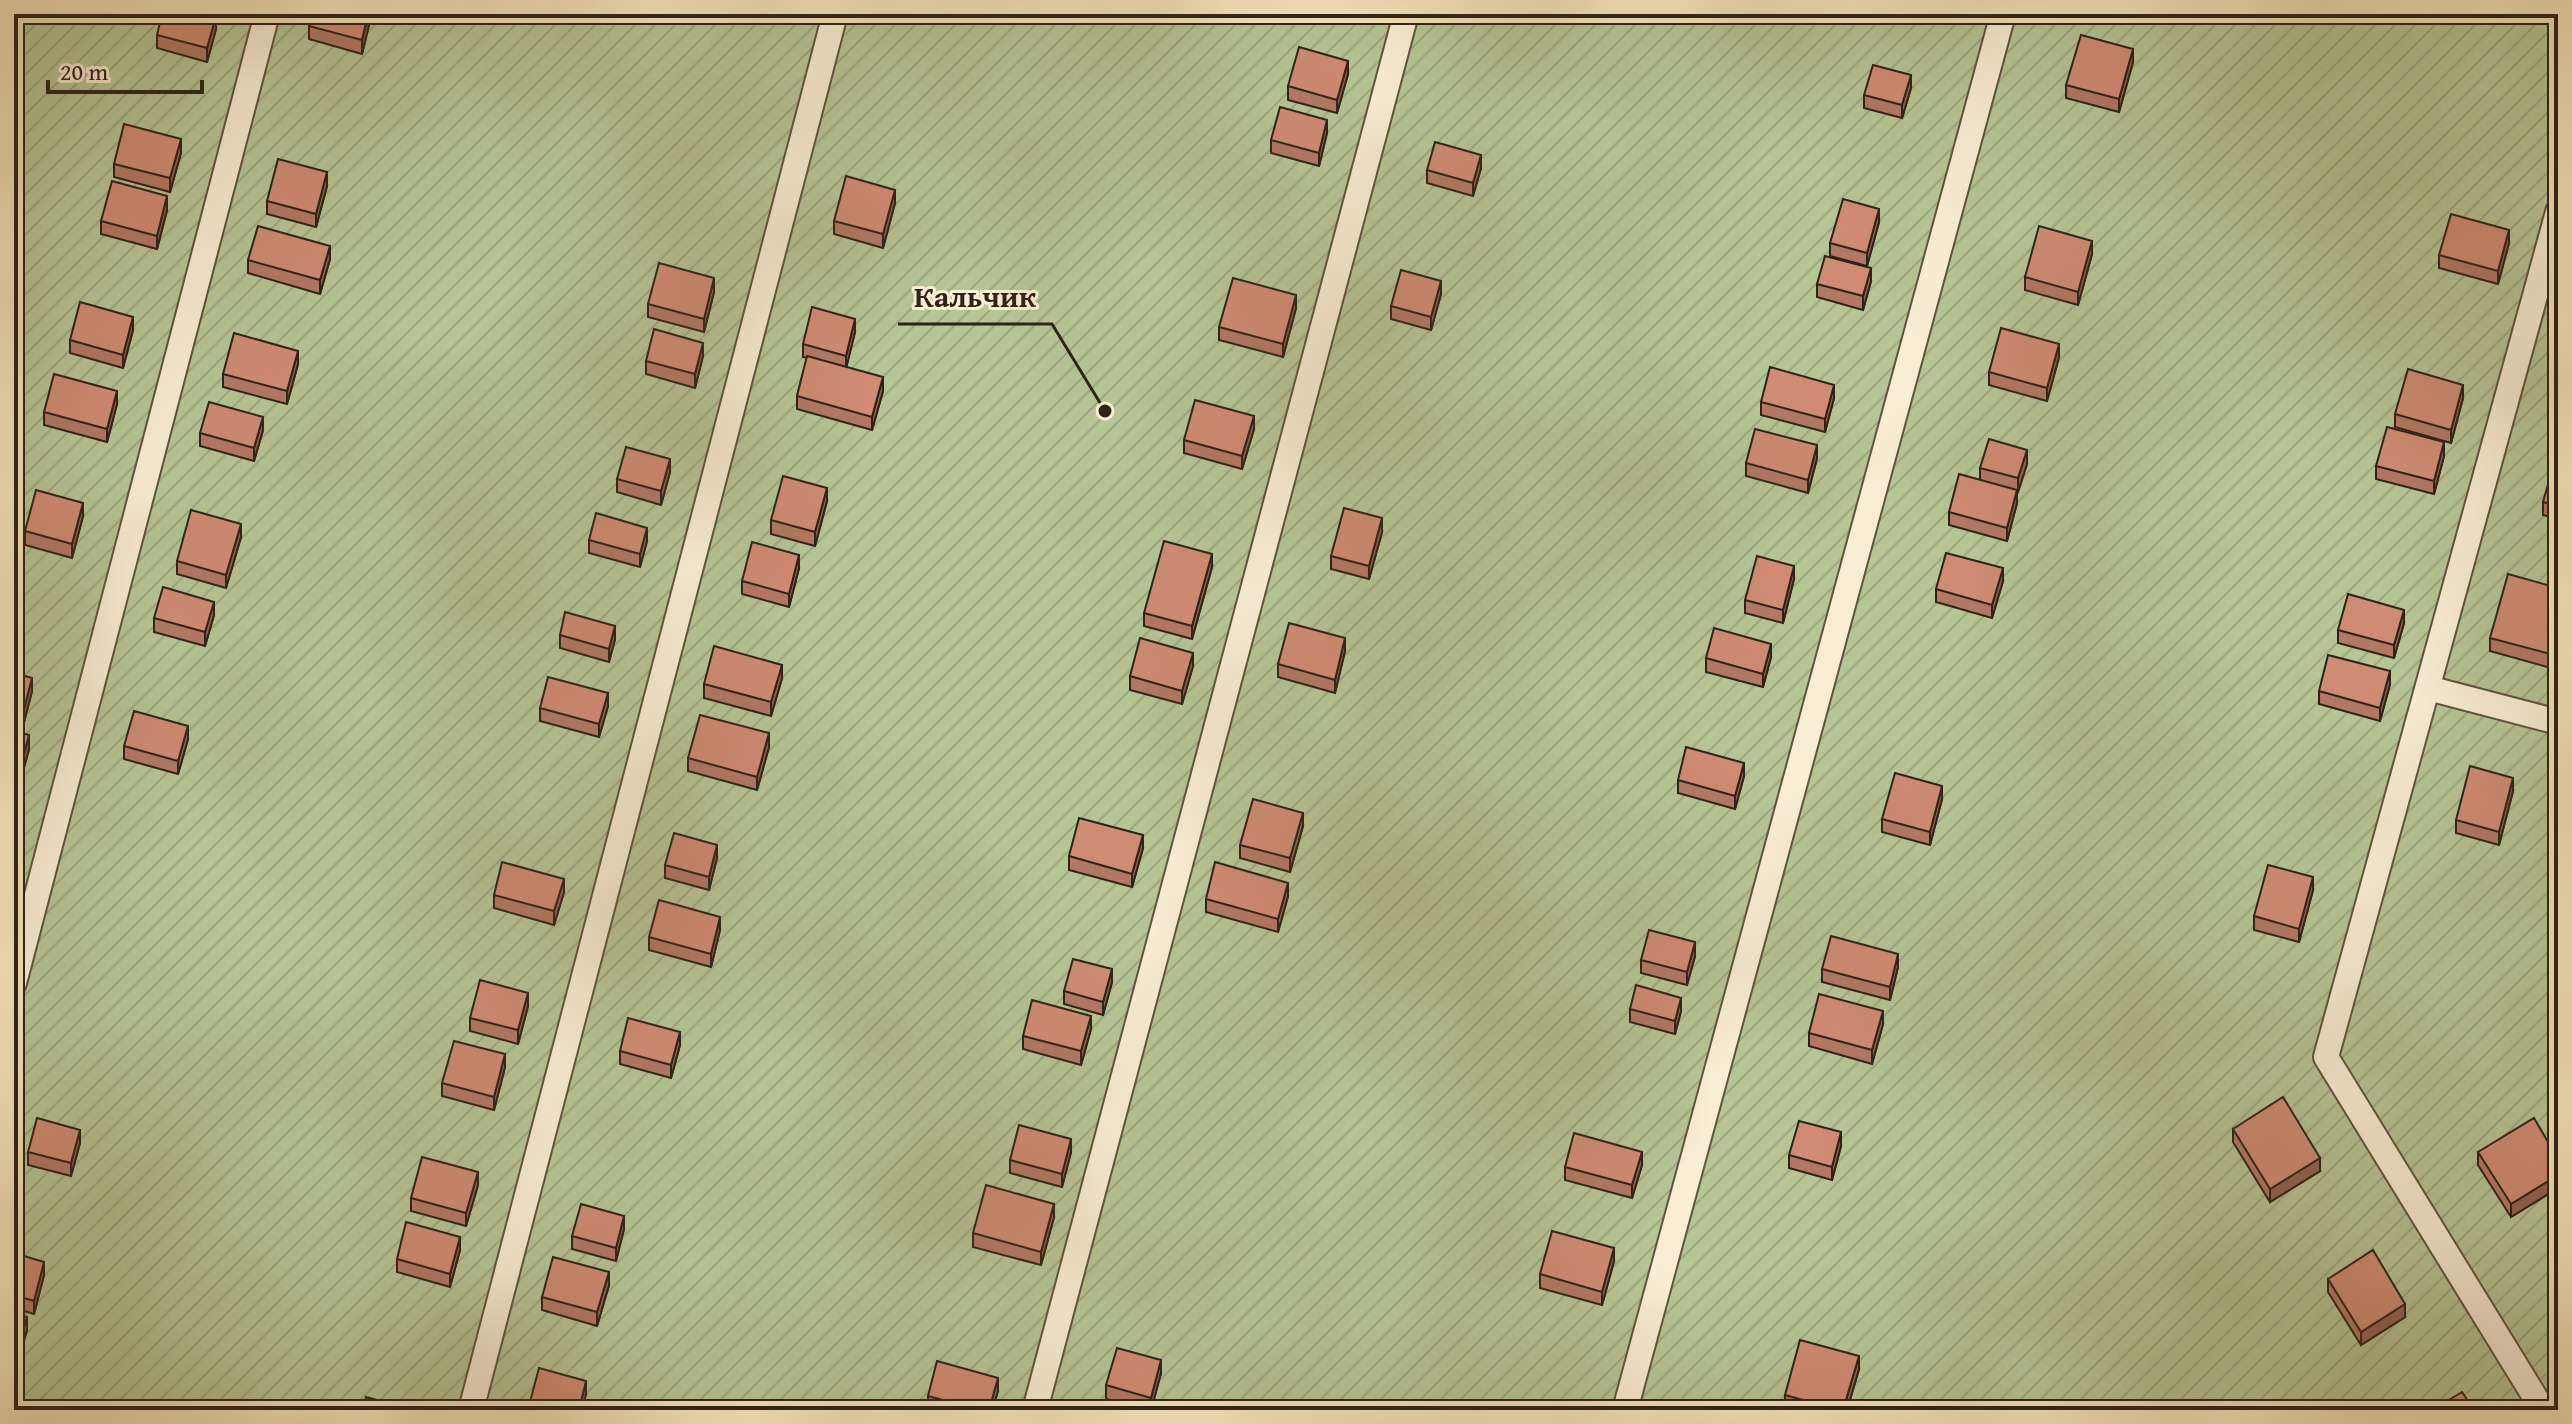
<svg xmlns="http://www.w3.org/2000/svg" width="2572" height="1424" viewBox="0 0 2572 1424" font-family="'Gentium Book Plus',serif">
<style>
.garden{fill:url(#garden-furrows);stroke:#727457;stroke-width:2}
.lines{fill:none;stroke-linecap:round;stroke-linejoin:round}
.lane-casing{stroke:#605341;stroke-width:28}
.lane{stroke:#f9edd4;stroke-width:24}
.wall{fill:#b27864;stroke:#2e2318;stroke-width:2}
.shaded-wall{fill:#916151;stroke:#2e2318;stroke-width:2}
.building{fill:#cf8b74;stroke:#2e2318;stroke-width:2}
.leader{fill:none;stroke:#2e2318;stroke-width:3}
.callout-dot{fill:#2e2318;stroke:#f9edd4;stroke-width:3}
.callout-label{font-size:30px;text-anchor:middle;font-weight:bold;fill:#2e2318;stroke:#f9edd4;stroke-width:6;stroke-linejoin:round;paint-order:stroke}
</style>
<defs>
<pattern id="garden-furrows" width="10" height="10" patternUnits="userSpaceOnUse" patternTransform="scale(2)"><rect width="10" height="10" fill="#b6c596"/><path d="M-1 1l2-2M0 10L10 0M9 11l2-2" fill="none" stroke="#9da981"/></pattern>
</defs>
<rect width="100%" height="100%" fill="#f6e4bd"/>
<filter id="stains"><feTurbulence type="fractalNoise" baseFrequency=".0025" numOctaves="4"/><feColorMatrix values="0 0 0 0 .2 0 0 0 0 .09 0 0 0 0 .02 0 0 0 .5 -.17"/></filter>
<radialGradient id="worn" r=".72"><stop offset=".6" stop-color="#630" stop-opacity="0"/><stop offset="1" stop-color="#630" stop-opacity=".3"/></radialGradient>
<path class="garden" d="M14,14H2558V1410H14Z"/>
<g class="lines">
<g class="lane-casing">
<path id="lane" d="M2428,688L2558,722
M14,983L267,14
M471,1410L835,14
M1035,1410L1406,14
M1625,1410L2003,14
M2543,1410L2326,1057L2558,212"/>
</g>
<use href="#lane" class="lane"/>
</g>
<path class="wall" d="M369,25L362,54L309,39V26Z
M216,29L207,62L157,48V35Z
M2133,62L2119,112L2066,98V85Z
M1348,74L1337,113L1288,100V86Z
M1911,88L1902,118L1864,108V95Z
M1327,133L1319,166L1271,153V140Z
M181,153L170,192L114,177V164Z
M1481,168L1473,196L1427,183V170Z
M327,186L316,227L267,214V201Z
M895,203L883,248L834,234V221Z
M167,210L157,249L101,234V221Z
M1879,222L1867,266L1830,256V243Z
M2509,243L2498,284L2439,268V255Z
M2092,254L2078,305L2025,290V277Z
M330,259L320,294L248,273V260Z
M1871,281L1863,310L1817,297V284Z
M714,292L704,332L648,317V304Z
M1441,294L1431,330L1391,319V306Z
M1296,308L1283,357L1219,340V327Z
M133,330L123,368L70,353V340Z
M855,332L846,367L883,391L872,430L797,409V396L807,358L803,357V344Z
M703,356L695,388L646,374V361Z
M2059,357L2047,401L1989,385V372Z
M298,364L287,404L223,387V374Z
M1834,398L1825,432L1761,415V402Z
M2463,398L2451,443L2395,427V414Z
M117,404L107,442L44,425V412Z
M1254,429L1242,469L1184,453V440Z
M263,430L254,461L200,446V433Z
M2444,456L2434,494L2376,479V466Z
M1817,458L1808,493L1746,476V463Z
M2558,461V519L2543,515V502Z
M2027,464L2018,492L2017,491V503L2007,541L1949,525V512L1980,480V468Z
M670,472L661,505L617,492V479Z
M827,501L815,546L771,534V520Z
M83,516L72,558L25,545V531Z
M1382,532L1369,579L1331,569V556Z
M241,537L226,588L177,574V561Z
M589,540L647,541L640,567L589,553Z
M1212,567L1192,639L1144,626V613Z
M799,568L789,607L742,594V581Z
M1794,579L1783,623L1745,613V600Z
M2003,581L1992,618L1936,602V589Z
M2558,588V670L2490,651V638Z
M214,615L205,646L154,632V618Z
M2404,623L2394,658L2338,643V630Z
M560,635L615,639L609,662L560,648Z
M1345,651L1335,693L1278,677V664Z
M1771,657L1763,687L1706,672V658Z
M1193,666L1182,704L1130,690V676Z
M14,673L32,691L23,726L14,723Z
M782,678L771,716L704,698V684Z
M2390,684L2380,721L2319,704V691Z
M608,706L599,737L540,721V708Z
M14,731L29,749L19,786L14,785Z
M188,739L178,774L124,759V746Z
M769,747L757,790L688,771V758Z
M1744,776L1735,809L1678,793V780Z
M2513,791L2499,845L2456,833V820Z
M1942,799L1930,845L1882,832V819Z
M1303,826L1290,872L1240,858V845Z
M1143,848L1132,887L1069,870V856Z
M717,858L709,890L665,878V865Z
M2313,890L2299,942L2254,930V916Z
M564,892L554,925L494,908V895Z
M1288,896L1278,932L1206,912V899Z
M720,930L711,967L649,950V937Z
M1695,956L1687,985L1641,973V960Z
M1898,967L1890,1000L1822,982V969Z
M1112,982L1103,1015L1064,1004V991Z
M528,1006L518,1044L470,1031V1018Z
M1630,1009L1681,1011L1675,1034L1630,1022Z
M1883,1024L1872,1064L1809,1046V1033Z
M1091,1029L1081,1065L1023,1049V1036Z
M680,1045L671,1078L620,1064V1051Z
M505,1067L494,1110L442,1096V1083Z
M2233,1129L2320,1171L2270,1202L2233,1142Z
M80,1143L71,1176L28,1165V1152Z
M1841,1146L1832,1180L1789,1168V1155Z
M1071,1152L1062,1187L1010,1173V1160Z
M2478,1152L2558,1159V1188L2511,1217L2478,1165Z
M1642,1165L1632,1198L1565,1180V1167Z
M478,1185L466,1226L411,1211V1198Z
M1054,1217L1041,1265L973,1247V1233Z
M624,1229L616,1261L572,1249V1236Z
M460,1250L450,1287L397,1272V1259Z
M14,1253L44,1275L34,1314L14,1308Z
M1614,1261L1602,1305L1540,1288V1274Z
M2328,1279L2405,1317L2361,1345L2328,1292Z
M609,1285L597,1326L542,1310V1297Z
M14,1314L27,1330L17,1364L14,1363Z
M1859,1369L1847,1410H1791L1785,1408V1395Z
M1161,1373L1151,1410L1106,1399V1385Z
M998,1391L992,1410H932L928,1409V1396Z
M586,1394L582,1410H530V1402Z"/>
<path class="shaded-wall" d="M369,14V25L362,54V40Z
M216,16V29L207,62V48Z
M2133,49V62L2119,112V99Z
M1348,61V74L1337,113V100Z
M1911,75V88L1902,118V105Z
M1327,120V133L1319,166V153Z
M181,139V153L170,192V178Z
M1481,155V168L1473,196V183Z
M327,172V186L316,227V214Z
M895,190V203L883,248V234Z
M167,196V210L157,249V236Z
M1879,209V222L1867,266V253Z
M2509,230V243L2498,284V271Z
M2092,241V254L2078,305V292Z
M330,246V259L320,294V280Z
M1871,268V281L1863,310V296Z
M714,278V292L704,332V319Z
M1441,281V294L1431,330V317Z
M1296,295V308L1283,357V344Z
M133,317V330L123,368V355Z
M855,319V332L846,369V356Z
M703,343V356L695,388V374Z
M2059,344V357L2047,401V388Z
M298,351V364L287,404V391Z
M883,377V391L872,430V417Z
M1834,385V398L1825,432V419Z
M2463,385V398L2451,443V430Z
M117,391V404L107,442V429Z
M1254,416V429L1242,469V456Z
M263,417V430L254,461V448Z
M2444,442V456L2434,494V481Z
M1817,445V458L1808,493V480Z
M2027,450V464L2018,492V478Z
M670,459V472L661,505V491Z
M827,488V501L815,546V532Z
M2017,490V503L2007,541V528Z
M83,503V516L72,558V544Z
M1382,518V532L1369,579V566Z
M241,524V537L226,588V575Z
M647,528V541L640,567V554Z
M1212,554V567L1192,639V626Z
M799,555V568L789,607V594Z
M1794,566V579L1783,623V610Z
M2003,568V581L1992,618V605Z
M214,602V615L205,646V632Z
M2404,610V623L2394,658V645Z
M615,626V639L609,662V649Z
M1345,638V651L1335,693V680Z
M1771,644V657L1763,687V674Z
M1193,653V666L1182,704V691Z
M782,665V678L771,716V702Z
M2390,671V684L2380,721V708Z
M32,678V691L23,726V713Z
M608,693V706L599,737V724Z
M188,726V739L178,774V761Z
M769,733V747L757,790V777Z
M29,735V749L19,786V773Z
M1744,763V776L1735,809V796Z
M2513,778V791L2499,845V832Z
M1942,786V799L1930,845V832Z
M1303,813V826L1290,872V858Z
M1143,835V848L1132,887V874Z
M717,845V858L709,890V877Z
M2313,877V890L2299,942V929Z
M564,879V892L554,925V911Z
M1288,883V896L1278,932V919Z
M720,917V930L711,967V954Z
M1695,942V956L1687,985V972Z
M1898,954V967L1890,1000V987Z
M1112,969V982L1103,1015V1002Z
M528,993V1006L518,1044V1030Z
M1681,998V1011L1675,1034V1021Z
M1883,1011V1024L1872,1064V1050Z
M1091,1016V1029L1081,1065V1051Z
M680,1032V1045L671,1078V1065Z
M505,1054V1067L494,1110V1097Z
M80,1130V1143L71,1176V1163Z
M1841,1132V1146L1832,1180V1167Z
M1071,1139V1152L1062,1187V1174Z
M1642,1152V1165L1632,1198V1185Z
M2320,1158V1171L2270,1202V1189Z
M478,1172V1185L466,1226V1213Z
M2558,1175V1188L2511,1217V1204Z
M1054,1204V1217L1041,1265V1252Z
M624,1216V1229L616,1261V1248Z
M460,1237V1250L450,1287V1274Z
M1614,1248V1261L1602,1305V1292Z
M44,1262V1275L34,1314V1301Z
M609,1272V1285L597,1326V1312Z
M2405,1304V1317L2361,1345V1332Z
M27,1317V1330L17,1364V1351Z
M1859,1356V1369L1847,1410H1843Z
M1161,1360V1373L1151,1410V1398Z
M998,1378V1391L992,1410H989Z
M586,1381V1394L582,1410H579Z"/>
<path class="building" d="M162,14H210L216,16L207,48L157,35Z
M313,14H368L362,40L309,26Z
M2081,35L2133,49L2119,99L2066,85Z
M1299,47L1348,61L1337,100L1288,86Z
M1873,65L1911,75L1902,105L1864,95Z
M1280,107L1327,120L1319,153L1271,140Z
M124,124L181,139L170,178L114,164Z
M1435,142L1481,155L1473,183L1427,170Z
M278,159L327,172L316,214L267,201Z
M846,176L895,190L883,234L834,221Z
M112,181L167,196L157,236L101,221Z
M1843,199L1879,209L1867,253L1830,243Z
M2451,214L2509,230L2498,271L2439,255Z
M258,226L330,246L320,280L248,260Z
M2039,226L2092,241L2078,292L2025,277Z
M1825,256L1871,268L1863,296L1817,284Z
M659,263L714,278L704,319L648,304Z
M1401,270L1441,281L1431,317L1391,306Z
M1233,278L1296,295L1283,344L1219,327Z
M80,302L133,317L123,355L70,340Z
M812,307L855,319L846,356L803,344Z
M2001,328L2059,344L2047,388L1989,372Z
M654,329L703,343L695,374L646,361Z
M234,333L298,351L287,391L223,374Z
M807,356L883,377L872,417L797,396Z
M1770,367L1834,385L1825,419L1761,402Z
M2408,369L2463,385L2451,430L2395,414Z
M54,374L117,391L107,429L44,412Z
M1195,400L1254,416L1242,456L1184,440Z
M209,402L263,417L254,448L200,433Z
M2387,427L2444,442L2434,481L2376,466Z
M1755,429L1817,445L1808,480L1746,463Z
M1989,439L2027,450L2018,478L1980,468Z
M626,447L670,459L661,491L617,479Z
M2555,460L2558,461V506L2543,502Z
M1959,474L2017,490L2007,528L1949,512Z
M783,476L827,488L815,532L771,520Z
M36,490L83,503L72,544L25,531Z
M1344,508L1382,518L1369,566L1331,556Z
M191,510L241,524L226,575L177,561Z
M596,513L647,528L640,554L589,540Z
M1164,541L1212,554L1192,626L1144,613Z
M752,542L799,555L789,594L742,581Z
M1946,553L2003,568L1992,605L1936,589Z
M1757,556L1794,566L1783,610L1745,600Z
M2508,574L2558,588V656L2490,638Z
M163,587L214,602L205,632L154,618Z
M2348,594L2404,610L2394,645L2338,630Z
M565,612L615,626L609,649L560,635Z
M1289,623L1345,638L1335,680L1278,664Z
M1714,628L1771,644L1763,674L1706,658Z
M1140,638L1193,653L1182,691L1130,676Z
M714,646L782,665L771,702L704,684Z
M2328,655L2390,671L2380,708L2319,691Z
M14,673L32,678L23,713L14,710Z
M548,677L608,693L599,724L540,708Z
M134,711L188,726L178,761L124,746Z
M700,715L769,733L757,777L688,758Z
M14,731L29,735L19,773L14,772Z
M1686,747L1744,763L1735,796L1678,780Z
M2470,766L2513,778L2499,832L2456,820Z
M1895,773L1942,786L1930,832L1882,819Z
M1253,799L1303,813L1290,858L1240,845Z
M1079,818L1143,835L1132,874L1069,856Z
M674,833L717,845L709,877L665,865Z
M502,862L564,879L554,911L494,895Z
M1215,862L1288,883L1278,919L1206,899Z
M2268,865L2313,877L2299,929L2254,916Z
M659,900L720,917L711,954L649,937Z
M1649,930L1695,942L1687,972L1641,960Z
M1831,936L1898,954L1890,987L1822,969Z
M1073,959L1112,969L1103,1002L1064,991Z
M480,980L528,993L518,1030L470,1018Z
M1636,985L1681,998L1675,1021L1630,1009Z
M1819,994L1883,1011L1872,1050L1809,1033Z
M1032,1000L1091,1016L1081,1051L1023,1036Z
M628,1018L680,1032L671,1065L620,1051Z
M454,1041L505,1054L494,1097L442,1083Z
M2283,1097L2320,1158L2270,1189L2233,1129Z
M37,1118L80,1130L71,1163L28,1152Z
M2534,1118L2558,1159V1175L2511,1204L2478,1152Z
M1799,1121L1841,1132L1832,1167L1789,1155Z
M1019,1125L1071,1139L1062,1174L1010,1160Z
M1574,1133L1642,1152L1632,1185L1565,1167Z
M422,1157L478,1172L466,1213L411,1198Z
M986,1185L1054,1204L1041,1252L973,1233Z
M581,1204L624,1216L616,1248L572,1236Z
M406,1222L460,1237L450,1274L397,1259Z
M1552,1231L1614,1248L1602,1292L1540,1274Z
M2373,1250L2405,1304L2361,1332L2328,1279Z
M14,1253L44,1262L34,1301L14,1295Z
M553,1257L609,1272L597,1312L542,1297Z
M14,1314L27,1317L17,1351L14,1350Z
M1800,1340L1859,1356L1843,1410H1839L1785,1395Z
M1117,1348L1161,1360L1151,1398L1106,1385Z
M937,1361L998,1378L989,1410H980L928,1396Z
M539,1368L586,1381L579,1410H559L530,1402Z
M2462,1392L2474,1410H2432Z
M366,1397L414,1410H363Z"/>
<path class="leader" d="M1105 411L1052 324H898"/>
<circle class="callout-dot" cx="1105" cy="411" r="8"/>
<g class="callout-label">
<text x="975" y="307">Кальчик</text>
</g>
<rect width="2572" height="1424" fill="none" stroke="#f6e4bd" stroke-width="48"/>
<rect x="16" y="16" width="2540" height="1392" fill="none" stroke="#2e2318" stroke-width="4"/>
<rect x="24" y="24" width="2524" height="1376" fill="none" stroke="#2e2318" stroke-width="2"/>
<path d="M48 80v12h154v-12" fill="none" stroke="#2e2318" stroke-width="4"/>
<text x="60" y="80" font-size="24" fill="#2e2318" stroke="#f9edd4" stroke-width="6" paint-order="stroke">20 m</text>
<rect width="100%" height="100%" filter="url(#stains)"/>
<rect width="100%" height="100%" fill="url(#worn)"/>
</svg>
